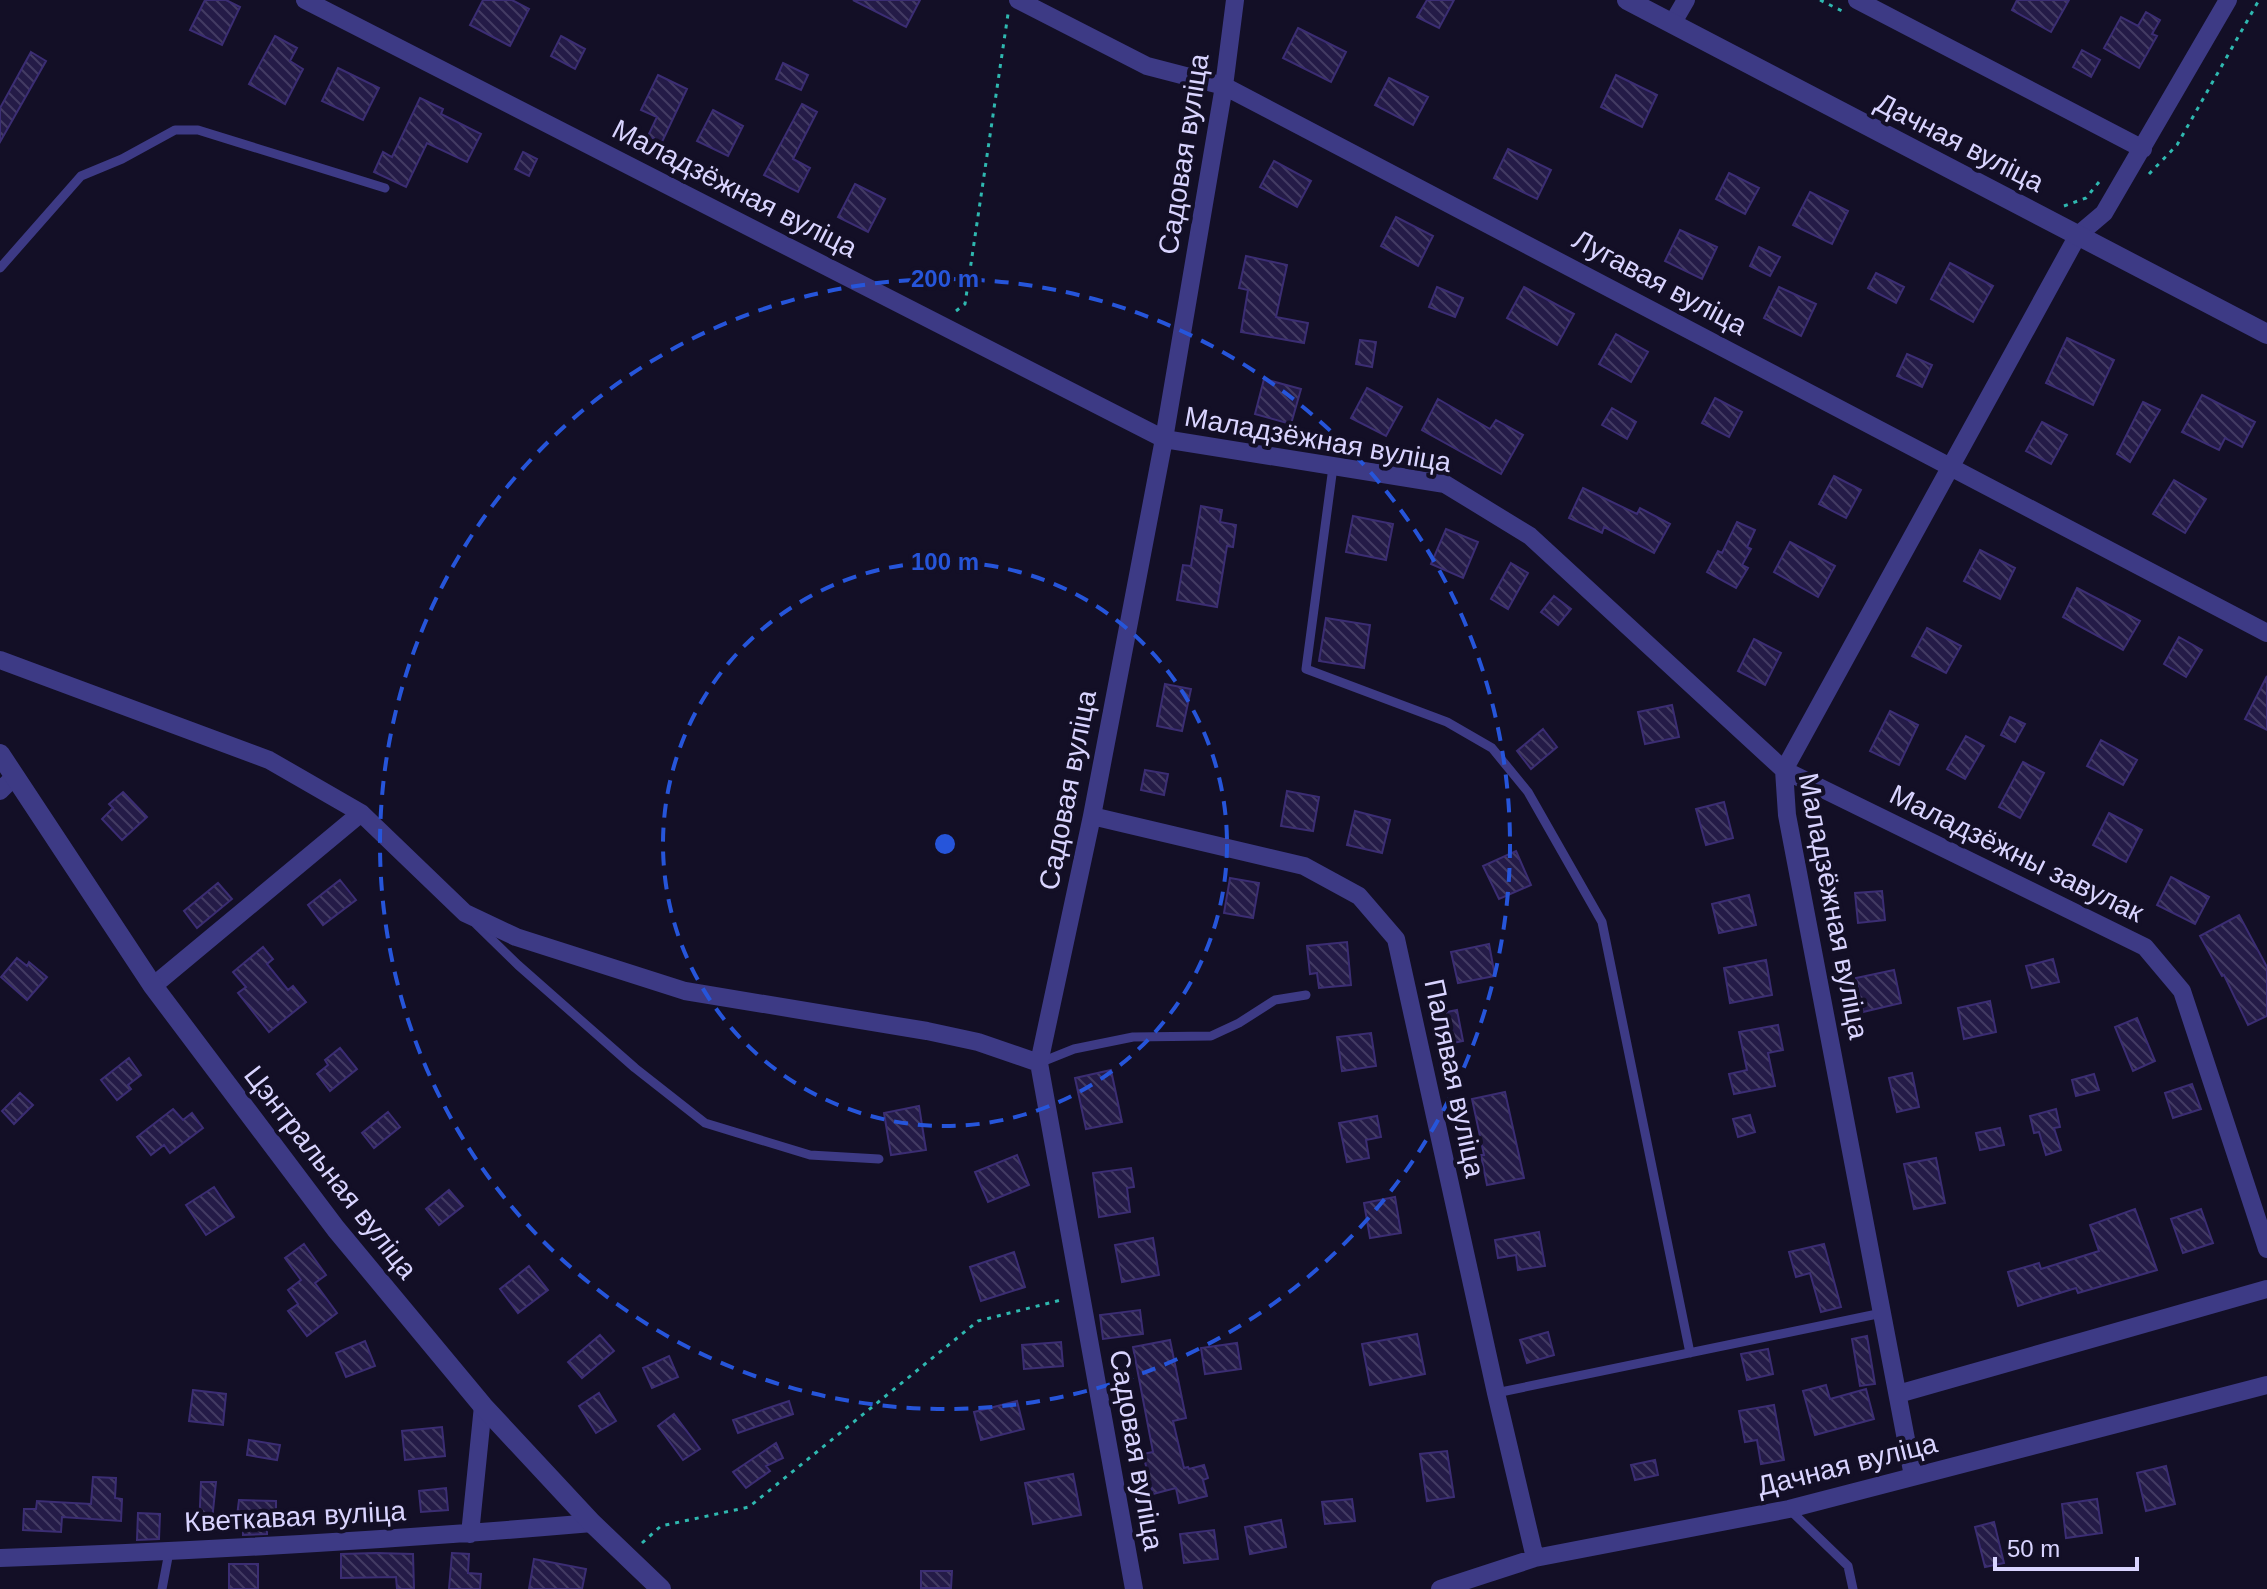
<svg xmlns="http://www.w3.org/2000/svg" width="2267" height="1589" viewBox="0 0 2267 1589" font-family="Arial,sans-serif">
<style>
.building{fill:url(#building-back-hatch);stroke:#3b2d73;stroke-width:2}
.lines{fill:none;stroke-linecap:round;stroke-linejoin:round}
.path{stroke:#2fb8b0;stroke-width:3;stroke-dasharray:4 6;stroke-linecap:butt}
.service{stroke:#3d3a85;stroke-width:9}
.minor{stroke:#3d3a85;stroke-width:18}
.tertiary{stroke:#3d3a85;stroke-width:20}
.ring{fill:none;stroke:#2655da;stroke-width:4;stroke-dasharray:14 10}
.labels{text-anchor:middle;stroke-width:8;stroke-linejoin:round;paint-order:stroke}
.street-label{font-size:28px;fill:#d9d4ff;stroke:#130f26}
.centre{fill:#2655da;stroke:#130f26;stroke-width:4}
.ring-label{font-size:24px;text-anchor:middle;font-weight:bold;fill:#2655da;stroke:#130f26;stroke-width:8;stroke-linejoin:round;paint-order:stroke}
</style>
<defs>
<pattern id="building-back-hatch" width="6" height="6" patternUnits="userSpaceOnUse" patternTransform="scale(2)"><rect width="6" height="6" fill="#241b47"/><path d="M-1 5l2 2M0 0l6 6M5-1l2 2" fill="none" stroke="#433b63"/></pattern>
</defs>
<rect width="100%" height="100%" fill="#130f26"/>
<path class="building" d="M205,0H226L240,7L222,45L190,30Z
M483,0H512L529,9L510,46L470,25Z
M853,0H920L906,27Z
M1427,0H1454L1439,28L1417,17Z
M2017,0H2069L2051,32L2012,10Z
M2146,12L2160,20L2152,34L2157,36L2139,68L2104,48L2121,17L2138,26Z
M1298,28L1346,52L1331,82L1283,58Z
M275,36L297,48L290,61L303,69L285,104L249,84Z
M561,36L585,49L575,69L551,56Z
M2082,50L2100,60L2091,77L2073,67Z
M31,52L46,61L0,142V108Z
M783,63L808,75L801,90L776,79Z
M338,68L379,88L363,120L322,101Z
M658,75L687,89L662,142L648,136L657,117L641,110Z
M1616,75L1657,95L1642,127L1601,107Z
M1389,78L1428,97L1413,125L1375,105Z
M420,98L443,109L441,114L481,134L467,162L427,143L406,187L374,172L383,152L392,157Z
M802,104L817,112L793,159L810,168L798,192L764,175Z
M713,110L743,126L728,156L697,141Z
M1508,149L1551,170L1537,199L1494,178Z
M523,152L537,159L529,176L515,169Z
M1274,161L1311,181L1297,207L1260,187Z
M1729,173L1759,188L1745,214L1716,199Z
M855,184L885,199L868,232L838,217Z
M1810,192L1848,211L1832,244L1793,225Z
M1396,217L1433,236L1418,266L1381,246Z
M1680,230L1717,247L1702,279L1665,261Z
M1759,247L1780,257L1770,276L1750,266Z
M1246,256L1287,265L1276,317L1308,323L1304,343L1241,332L1248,290L1239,288Z
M1950,263L1993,286L1973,322L1931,299Z
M1876,273L1904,287L1896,303L1868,288Z
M1437,287L1463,298L1455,317L1429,307Z
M1524,287L1574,314L1557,345L1507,318Z
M1779,287L1816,304L1801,336L1764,318Z
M1616,334L1648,352L1631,382L1599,364Z
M2067,338L2114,360L2093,405L2046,383Z
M1360,340L1376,342L1372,367L1356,364Z
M1907,354L1932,365L1922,387L1897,376Z
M1264,379L1301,389L1291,424L1255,414Z
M1367,388L1402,407L1386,436L1351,418Z
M2202,395L2255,422L2242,447L2225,438L2219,450L2182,432Z
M1715,398L1742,412L1729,437L1702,423Z
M1438,399L1490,429L1496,420L1523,435L1501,474L1422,430Z
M2143,402L2160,410L2130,462L2117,454Z
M1612,408L1636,422L1627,439L1602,425Z
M2042,422L2067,435L2051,464L2026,451Z
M1834,476L1861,490L1846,518L1819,504Z
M2174,480L2206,499L2185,533L2153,514Z
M1583,488L1637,514L1640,508L1670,524L1654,553L1604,527L1602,533L1569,518Z
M1201,506L1222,510L1220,522L1236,525L1233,547L1227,546L1217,607L1177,600L1183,565L1191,566Z
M1353,516L1393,524L1386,560L1346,552Z
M1737,522L1755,530L1747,547L1751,549L1742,565L1748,568L1736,588L1707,572L1718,551L1722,553Z
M1446,529L1478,542L1463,578L1431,564Z
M1790,542L1835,566L1818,597L1774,572Z
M1980,550L2015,568L2000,599L1964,581Z
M1511,563L1528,573L1508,609L1491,599Z
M2077,588L2140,621L2123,650L2063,617Z
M1554,596L1571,609L1558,625L1541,612Z
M1326,618L1370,625L1364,668L1319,661Z
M1927,628L1961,646L1946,673L1912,656Z
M2179,637L2202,650L2186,677L2164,664Z
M1754,639L1781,653L1765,685L1738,671Z
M2267,676V730L2245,719Z
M1165,684L1191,689L1182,731L1157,726Z
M1672,705L1679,737L1645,744L1638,712Z
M1890,711L1918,725L1899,765L1870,751Z
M2010,717L2025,724L2015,742L2001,735Z
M1543,729L1557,747L1531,769L1517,751Z
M1966,736L1984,746L1965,779L1947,769Z
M2101,740L2137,760L2123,785L2087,766Z
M2023,762L2044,773L2020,818L1999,807Z
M1145,770L1168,774L1164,795L1141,790Z
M1287,791L1319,797L1313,831L1281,826Z
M123,792L147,817L122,840L102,819L113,808L109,804Z
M1724,802L1733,838L1706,845L1696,809Z
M1355,811L1390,820L1382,853L1347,845Z
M2109,813L2142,830L2126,862L2093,845Z
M1516,851L1531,885L1499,899L1483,866Z
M2171,877L2209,897L2195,924L2157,905Z
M1230,878L1259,883L1253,918L1224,913Z
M340,880L356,900L323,925L308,905Z
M218,883L232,899L197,928L184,911Z
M1882,891L1885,920L1858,923L1855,893Z
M1749,895L1756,925L1719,933L1712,904Z
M2239,915L2267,967V1016L2248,1025L2224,975L2222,976L2200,936Z
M1347,942L1351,985L1319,988L1317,973L1310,974L1307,946Z
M1489,944L1495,976L1458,983L1451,952Z
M263,947L273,959L267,964L288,990L293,986L306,1002L269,1032L238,993L246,987L233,972Z
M17,958L27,966L29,962L47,977L27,1000L1,977Z
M2053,959L2059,982L2032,988L2026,966Z
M1766,960L1772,995L1730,1003L1724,968Z
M1894,970L1901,1003L1863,1012L1856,978Z
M1990,1001L1996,1032L1964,1039L1958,1008Z
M1457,1010L1463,1041L1443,1045L1437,1014Z
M2137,1018L2155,1061L2133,1071L2115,1027Z
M1778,1025L1783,1050L1768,1053L1775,1086L1734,1094L1729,1074L1747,1070L1739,1032Z
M1371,1033L1376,1066L1342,1071L1337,1037Z
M340,1048L357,1069L330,1091L317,1074L328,1065L325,1060Z
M129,1058L141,1075L128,1085L131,1089L117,1100L101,1080Z
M1111,1070L1122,1122L1086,1129L1075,1078Z
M1912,1073L1919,1107L1897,1112L1889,1078Z
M2094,1074L2099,1090L2076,1096L2072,1080Z
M2192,1084L2201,1109L2173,1118L2165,1093Z
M1505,1092L1524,1178L1487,1185L1481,1155H1484L1472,1099Z
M20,1093L33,1105L14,1124L2,1111Z
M919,1106L926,1150L891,1155L884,1113Z
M173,1109L183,1120L192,1113L203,1128L170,1153L164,1145L151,1155L137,1137Z
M2056,1109L2060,1127L2054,1128L2061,1150L2046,1155L2039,1132L2034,1133L2030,1116Z
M388,1112L400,1127L374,1148L362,1133Z
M1750,1115L1755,1132L1738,1137L1733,1119Z
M1377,1116L1381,1137L1366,1140L1369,1158L1347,1162L1339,1123Z
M2000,1128L2004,1145L1980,1150L1976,1133Z
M1017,1155L1029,1185L988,1202L975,1172Z
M1936,1158L1945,1203L1914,1209L1904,1164Z
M1131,1168L1134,1187L1127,1188L1130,1212L1099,1217L1093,1173Z
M214,1187L234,1217L206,1235L186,1205Z
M449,1190L463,1206L439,1225L426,1209Z
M1395,1197L1401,1233L1370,1238L1364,1203Z
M2135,1209L2157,1270L2078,1293L2076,1288L2018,1306L2008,1272L2039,1263L2041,1269L2099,1251L2090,1225Z
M2201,1209L2213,1243L2183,1253L2171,1219Z
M1539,1232L1545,1266L1518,1270L1516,1255L1498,1258L1495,1240Z
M1153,1238L1159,1275L1122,1282L1115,1245Z
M304,1244L326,1275L315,1283L337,1313L307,1336L288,1311L298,1304L288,1290L301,1280L285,1258Z
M1824,1244L1841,1307L1821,1312L1810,1273L1796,1277L1789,1252Z
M1014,1252L1025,1287L981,1301L970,1267Z
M529,1266L548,1290L518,1313L500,1289Z
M1140,1310L1143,1334L1103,1339L1100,1315Z
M1548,1332L1554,1355L1527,1363L1520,1340Z
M1417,1334L1425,1374L1370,1385L1362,1344Z
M600,1335L614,1351L582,1378L568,1362Z
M1867,1336L1875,1384L1860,1386L1852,1339Z
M1170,1340L1186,1418L1173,1421L1184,1468L1188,1467L1189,1469L1204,1465L1208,1478L1203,1480L1207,1496L1179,1503L1176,1488L1153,1494L1143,1454L1153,1452L1133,1347Z
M365,1341L375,1366L346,1377L336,1353Z
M1061,1342L1063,1366L1024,1369L1022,1345Z
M1237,1343L1241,1369L1205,1374L1201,1348Z
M1768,1349L1773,1374L1747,1380L1741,1354Z
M669,1356L678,1377L652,1388L643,1368Z
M1826,1385L1830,1399L1866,1389L1874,1419L1815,1435L1803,1391Z
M193,1390L226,1394L223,1425L189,1421Z
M599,1393L616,1421L596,1433L579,1406Z
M789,1401L793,1414L738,1433L733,1420Z
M1017,1401L1024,1429L981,1440L974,1412Z
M1774,1405L1784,1460L1761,1464L1757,1440L1745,1442L1739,1411Z
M674,1414L700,1449L683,1460L658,1426Z
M442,1427L445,1456L405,1460L402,1431Z
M249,1440L280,1445L277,1460L247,1455Z
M776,1443L783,1458L766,1466L770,1471L746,1488L733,1472Z
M1447,1451L1454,1497L1427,1501L1420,1454Z
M1655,1460L1658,1475L1635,1480L1631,1465Z
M2166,1466L2175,1504L2146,1511L2137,1473Z
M1073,1474L1081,1515L1033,1524L1025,1483Z
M93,1477L116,1478L115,1498L122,1499L121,1521L62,1517L61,1532L23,1530L24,1509H36L37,1501L91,1504Z
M201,1482H216L211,1530L199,1529Z
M446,1488L448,1510L421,1512L419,1491Z
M1352,1499L1355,1521L1325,1524L1322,1502Z
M2097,1499L2102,1533L2066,1538L2062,1504Z
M239,1500L276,1501V1521H267V1534L243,1535V1516H237Z
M138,1513L160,1514L159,1539L137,1540Z
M1281,1520L1286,1547L1250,1554L1245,1527Z
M1994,1522L2004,1563L1985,1567L1975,1527Z
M1214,1530L1218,1559L1184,1563L1180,1534Z
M376,1553L413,1554L414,1589H397L396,1577L341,1578V1554Z
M452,1553L469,1554L468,1573L481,1574L480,1589H449Z
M534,1559L586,1569L582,1589H529Z
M229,1564H258V1589H229Z
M921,1571H952L951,1588H921Z"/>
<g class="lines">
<path class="path" d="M1820,0L1842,11
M2149,174L2177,145L2259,0
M2064,206L2086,198L2099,182
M956,311L965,304L1008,14
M642,1543L661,1526L749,1507L978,1321L1061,1300"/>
<path class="service" d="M0,268L81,176L122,159L175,130H198L385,188
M1333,467L1306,669L1447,722L1492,748L1528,792L1602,922L1690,1353
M476,924L518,965L635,1068L705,1123L810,1155L879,1159
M1039,1063L1074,1049L1133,1037L1211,1036L1239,1023L1275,1000L1306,995
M1496,1393L1882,1313
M1790,1510L1848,1566L1853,1589
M162,1589L169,1552"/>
<path class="minor" d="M305,0L1164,439L1445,484L1530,536L1784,770L1787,815L1913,1476
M1018,0L1147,66L1224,86L2267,633
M1857,0L2143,149
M2228,0L2104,213L2078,235L1784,770L2145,947L2182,991L2267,1249
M1672,24L1686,0
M0,660L269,760L361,813L465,913L516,937L685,991L927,1031L978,1042L1039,1063
M0,791L13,778
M1092,816L1304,866L1359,896L1396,939L1496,1393L1535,1558
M153,986L361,813
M1898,1394L2267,1289
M470,1534L483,1406
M0,1558C198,1551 395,1540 592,1523
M1134,1589L1039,1063L1092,816L1164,439L1224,86L1235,0
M1440,1589L1535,1558L1789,1509L2267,1385"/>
<path class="tertiary" d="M1627,0L2267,334
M0,754L153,986L336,1229L483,1406L592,1523L661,1589"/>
</g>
<g class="ring">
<circle cx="945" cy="844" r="282"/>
<circle cx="945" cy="844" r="565"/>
</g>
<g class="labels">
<g class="street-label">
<text transform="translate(1960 142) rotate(27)" y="10">Дачная вуліца</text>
<text transform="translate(1183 154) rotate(-81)" y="10">Садовая вуліца</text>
<text transform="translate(735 188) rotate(27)" y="10">Маладзёжная вуліца</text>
<text transform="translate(1660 282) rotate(28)" y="10">Лугавая вуліца</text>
<text transform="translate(1318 439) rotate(10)" y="10">Маладзёжная вуліца</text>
<text transform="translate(1067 790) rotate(-79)" y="10">Садовая вуліца</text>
<text transform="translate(2017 853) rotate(26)" y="10">Маладзёжны завулак</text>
<text transform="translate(1834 906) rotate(79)" y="10">Маладзёжная вуліца</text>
<text transform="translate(1455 1078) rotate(78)" y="10">Палявая вуліца</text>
<text transform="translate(331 1172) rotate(52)" y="10">Цэнтральная вуліца</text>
<text transform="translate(1137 1450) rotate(80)" y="10">Садовая вуліца</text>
<text transform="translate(1847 1464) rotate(-14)" y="10">Дачная вуліца</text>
<text transform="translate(295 1516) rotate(-3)" y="10">Кветкавая вуліца</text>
</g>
</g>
<circle cx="945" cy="844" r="12" class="centre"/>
<g class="ring-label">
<text x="945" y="287">200 m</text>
<text x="945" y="570">100 m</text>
</g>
<path d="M1995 1557v12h142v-12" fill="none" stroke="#d9d4ff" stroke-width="4"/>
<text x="2007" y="1557" font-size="24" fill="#d9d4ff" stroke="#130f26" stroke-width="6" paint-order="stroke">50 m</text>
</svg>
